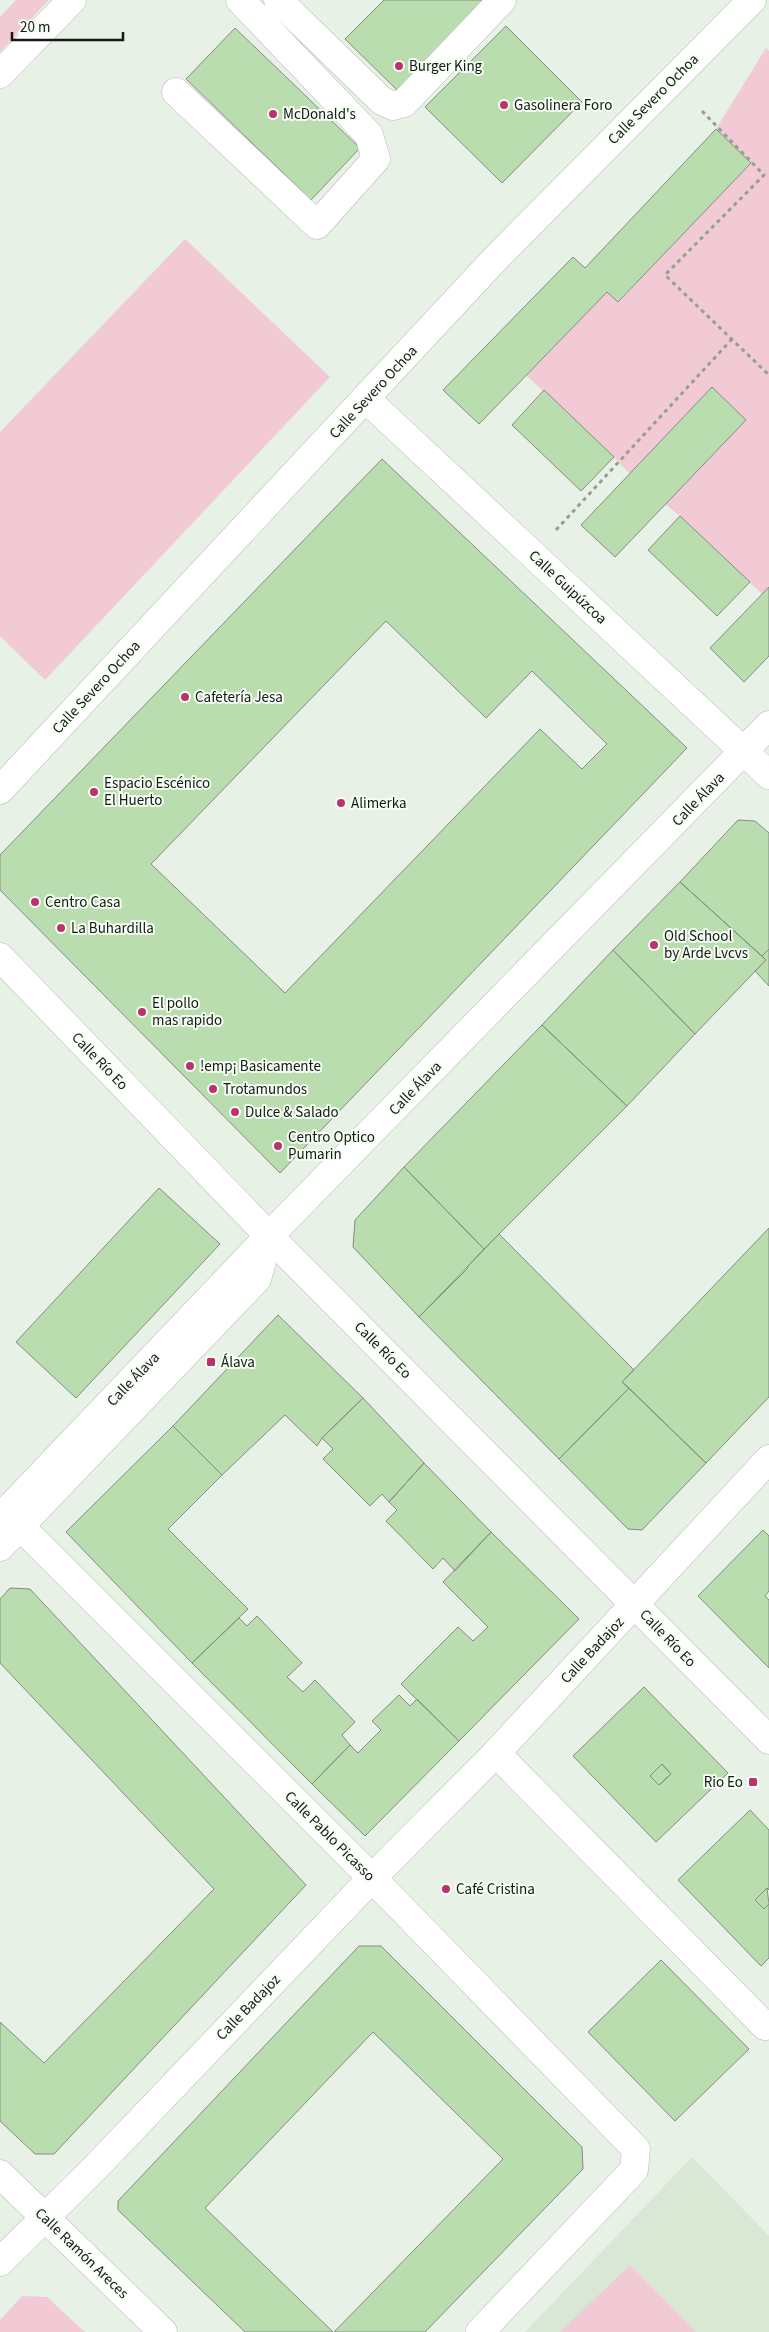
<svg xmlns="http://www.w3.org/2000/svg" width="769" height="2332" viewBox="0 0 769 2332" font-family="'Source Sans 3',sans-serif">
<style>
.built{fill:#d9e7d5}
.green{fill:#f1cad5}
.building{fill:#baddb0;stroke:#858c82;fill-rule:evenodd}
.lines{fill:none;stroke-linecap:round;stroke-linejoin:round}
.minor-casing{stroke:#b5bdb3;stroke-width:29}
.major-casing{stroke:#b5bdb3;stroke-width:29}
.path{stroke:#979e95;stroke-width:3;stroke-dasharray:4 4;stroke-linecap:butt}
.minor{stroke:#fff;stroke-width:28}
.major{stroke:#fff;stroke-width:28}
.poi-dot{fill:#bb326e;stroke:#f5fef3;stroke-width:2}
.labels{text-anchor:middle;stroke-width:4;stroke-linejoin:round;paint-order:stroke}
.poi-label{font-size:15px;fill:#151814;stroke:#f5fef3;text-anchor:start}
.street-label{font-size:15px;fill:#151814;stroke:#f5fef3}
</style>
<rect width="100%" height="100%" fill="#e8f1e6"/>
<path class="built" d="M692,2157L769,2236V2332H525Z"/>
<path class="green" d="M16,0H49L0,52V17Z
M766,48L769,51V587L762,594L680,516L665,504L746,420L712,387L630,474L614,457L526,375L607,292L619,302L750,163L716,129Z
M185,239L330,377L45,680L0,636V432Z
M630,2265L696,2332H560Z
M22,2296L47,2297L85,2332H0V2320Z"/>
<path class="building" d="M384,0H490L399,92L345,39Z
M506,26L582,102L502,183L425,107Z
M235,28L360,148L311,200L186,79Z
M716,129L751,163L618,302L607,292L479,424L443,390L573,257L585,268Z
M712,387L746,420L615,557L581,525Z
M544,390L614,457L581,491L512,425Z
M382,459L687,748L280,1173L0,890V855ZM386,621L486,718L532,671L607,744L582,769L540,729L285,993L151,864Z
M680,516L750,582L717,616L648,550Z
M769,587V656L744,682L710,648Z
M738,820L755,821L769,833V949L762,956L680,882Z
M680,882L766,960L695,1034L613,950Z
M769,949V986L755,971L766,960L762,956Z
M613,950L695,1034L627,1106L542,1025Z
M542,1025L627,1106L484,1249L404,1167Z
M404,1167L484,1249L467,1267L468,1268L419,1317L353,1247L355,1220Z
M159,1188L220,1244L76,1398L16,1342Z
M769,1228V1397L706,1463L622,1382Z
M499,1234L634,1370L622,1382L629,1388L559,1459L419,1317Z
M278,1315L363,1398L322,1438L317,1446L285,1415L222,1475L173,1426Z
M629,1388L706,1463L642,1530L628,1529L559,1459Z
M363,1398L424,1463L389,1502L382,1494L370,1506L323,1459L333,1449L322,1438Z
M173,1426L222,1475L168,1529L248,1609L192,1663L66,1532Z
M424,1463L491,1532L455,1571L443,1558L433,1569L386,1521L397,1510L389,1502Z
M763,1530L769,1536V1591L765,1596L769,1600V1668L698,1596Z
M491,1532L579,1619L459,1741L401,1684L458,1627L473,1641L488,1627L443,1582Z
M10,1588L30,1589L306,1885L54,2154H35L0,2121V2022L44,2063L214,1889L0,1663V1599Z
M257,1616L302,1663L287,1677L303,1692L315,1680L355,1722L342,1735L350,1745L312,1784L192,1663L239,1618L247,1626Z
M644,1687L728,1773L656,1842L573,1756ZM662,1764L671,1774L659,1785L650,1776Z
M399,1695L410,1706L417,1699L459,1741L365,1836L312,1784L350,1745L358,1753L381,1730L372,1721Z
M662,1764L671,1774L659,1785L650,1776Z
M750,1810L769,1830V1890L767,1888L755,1900L764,1909L769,1904V1958L761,1966L678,1880Z
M767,1888L769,1904L764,1909L755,1900Z
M359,1946H381L582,2147L583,2169L425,2332H334L503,2159L373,2032L205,2208L333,2332H245L118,2210V2201Z
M661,1960L749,2049L675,2121L588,2032Z"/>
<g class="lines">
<g class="minor-casing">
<path id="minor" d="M278,0L382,101L393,106L404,103L502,0
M176,92L317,225L376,159L369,135L240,0
M366,399L769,775
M0,790L497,257L752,0
M0,957L269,1236L769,1740
M6,1512L372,1878L636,2149L634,2170L480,2332
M0,1518L269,1236L769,725
M0,1547L257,1279L268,1240
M496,1753L765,2026
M0,2174L163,2332
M0,2262L96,2167L372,1878L496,1753L769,1459"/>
</g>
<g class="major-casing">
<path id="major" d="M0,74L72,0"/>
</g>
<path class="path" d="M702,111L764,175L665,275L769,375
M556,530L732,339"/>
<use href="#minor" class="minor"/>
<use href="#major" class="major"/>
</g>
<g class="poi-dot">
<circle cx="399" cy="66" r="5"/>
<circle cx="504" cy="105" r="5"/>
<circle cx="273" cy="114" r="5"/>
<circle cx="185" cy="697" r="5"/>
<circle cx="94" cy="792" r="5"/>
<circle cx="341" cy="803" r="5"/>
<circle cx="35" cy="902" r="5"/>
<circle cx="61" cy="928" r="5"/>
<circle cx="654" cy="945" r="5"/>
<circle cx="142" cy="1012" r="5"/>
<circle cx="190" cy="1066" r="5"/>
<circle cx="213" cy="1089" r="5"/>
<circle cx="235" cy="1112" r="5"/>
<circle cx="278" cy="1146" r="5"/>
<rect x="206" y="1357" width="10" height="10" rx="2.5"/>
<rect x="748" y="1777" width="10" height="10" rx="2.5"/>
<circle cx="446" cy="1889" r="5"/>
</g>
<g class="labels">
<g class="poi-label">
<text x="409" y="71">Burger King</text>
<text x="514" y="110">Gasolinera Foro</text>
<text x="283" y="119">McDonald's</text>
<text x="195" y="702">Cafetería Jesa</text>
<text x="104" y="788">Espacio Escénico<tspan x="104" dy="17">El Huerto</tspan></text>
<text x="351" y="808">Alimerka</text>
<text x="45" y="907">Centro Casa</text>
<text x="71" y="933">La Buhardilla</text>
<text x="664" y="941">Old School<tspan x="664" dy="17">by Arde Lvcvs</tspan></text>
<text x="152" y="1008">El pollo<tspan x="152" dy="17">mas rapido</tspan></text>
<text x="200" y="1071">!emp¡ Basicamente</text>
<text x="223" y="1094">Trotamundos</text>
<text x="245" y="1117">Dulce &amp; Salado</text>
<text x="288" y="1142">Centro Optico<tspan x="288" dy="17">Pumarin</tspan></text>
<text x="221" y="1367">Álava</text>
<text x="743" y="1787" text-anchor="end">Rio Eo</text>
<text x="456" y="1894">Café Cristina</text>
</g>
<g class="street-label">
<text transform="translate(653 99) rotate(-45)" y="5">Calle Severo Ochoa</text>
<text transform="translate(373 392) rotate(-47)" y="5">Calle Severo Ochoa</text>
<text transform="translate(568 587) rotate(43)" y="5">Calle Guipúzcoa</text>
<text transform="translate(96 687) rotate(-47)" y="5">Calle Severo Ochoa</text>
<text transform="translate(698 799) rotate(-46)" y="5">Calle Álava</text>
<text transform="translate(100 1061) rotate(46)" y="5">Calle Río Eo</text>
<text transform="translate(415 1088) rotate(-46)" y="5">Calle Álava</text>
<text transform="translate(383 1350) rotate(45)" y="5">Calle Río Eo</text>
<text transform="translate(133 1379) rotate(-46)" y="5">Calle Álava</text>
<text transform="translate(668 1638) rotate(46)" y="5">Calle Río Eo</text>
<text transform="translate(592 1650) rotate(-47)" y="5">Calle Badajoz</text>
<text transform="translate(330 1836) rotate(45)" y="5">Calle Pablo Picasso</text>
<text transform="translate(248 2007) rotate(-46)" y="5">Calle Badajoz</text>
<text transform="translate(82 2253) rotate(44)" y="5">Calle Ramón Areces</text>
</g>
</g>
<path d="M12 32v8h111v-8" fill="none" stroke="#151814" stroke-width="2.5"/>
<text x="20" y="32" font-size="15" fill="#151814" stroke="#f5fef3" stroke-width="4" paint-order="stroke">20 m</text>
</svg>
